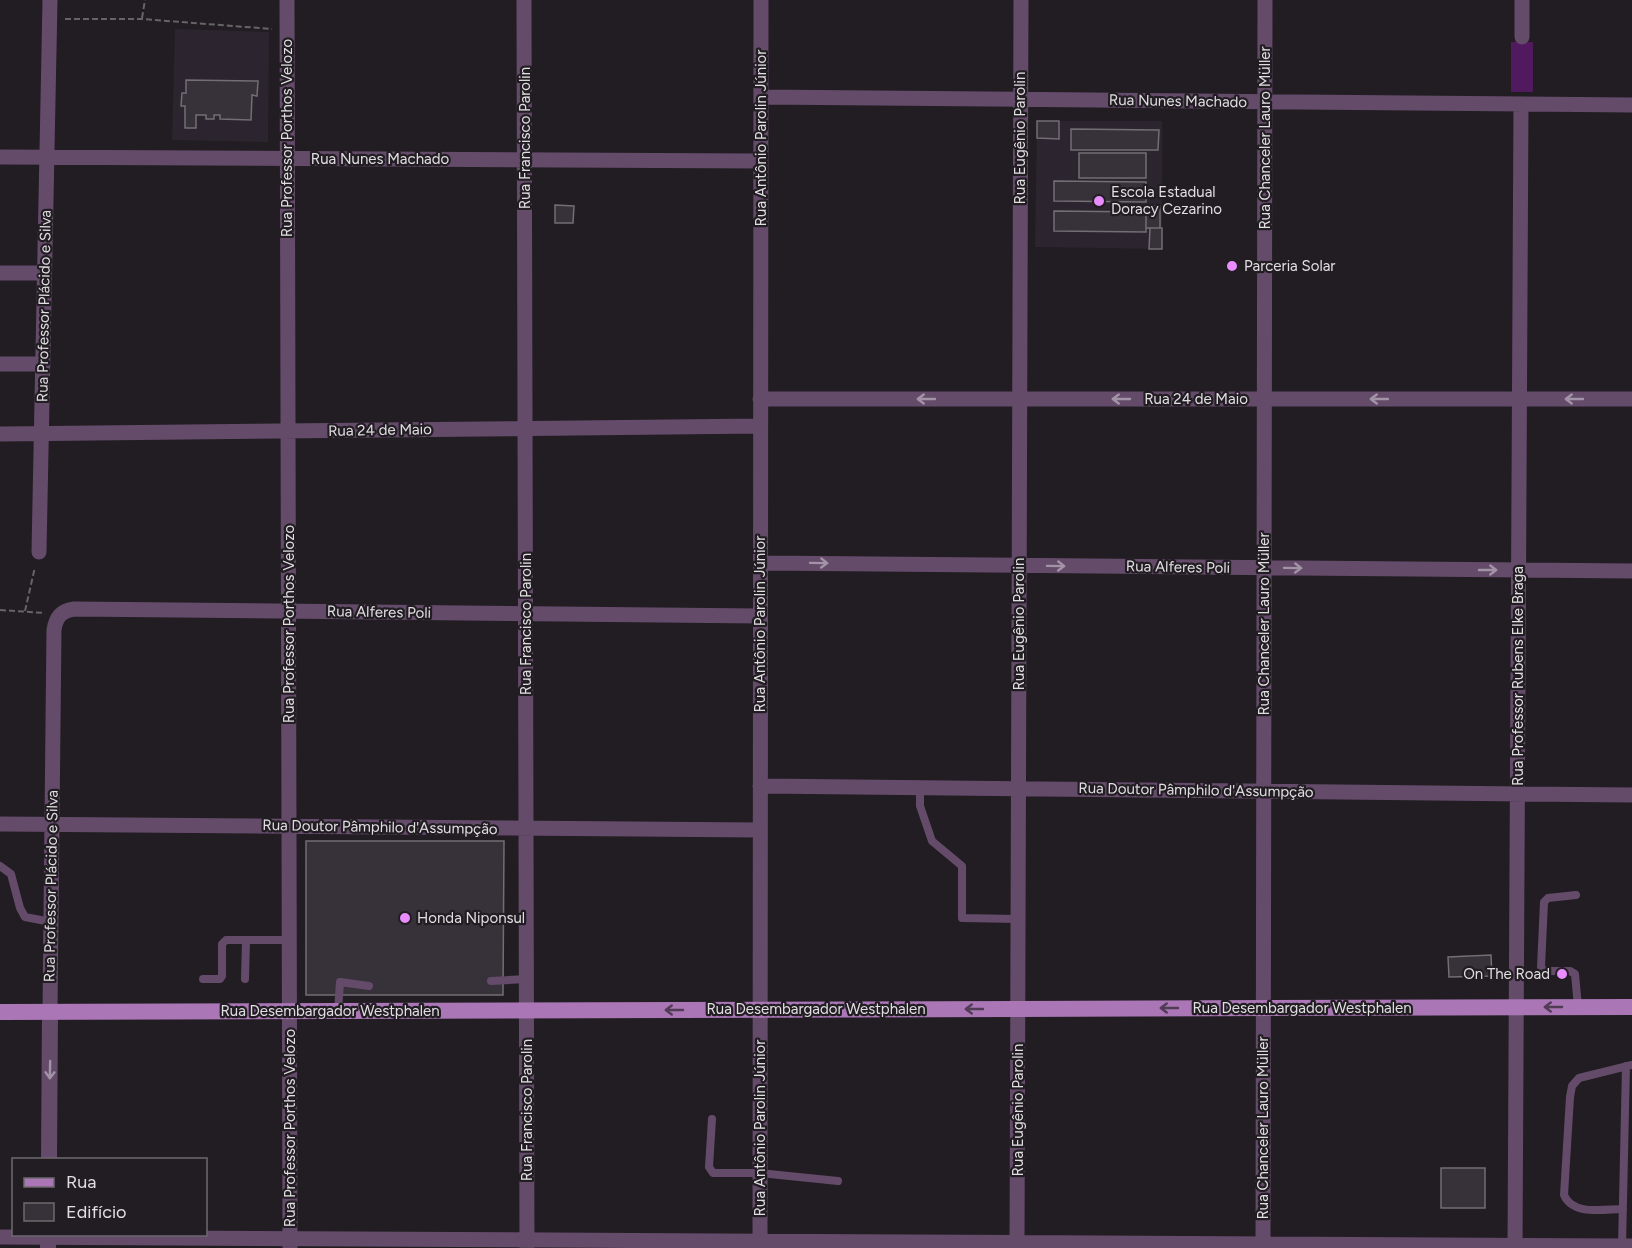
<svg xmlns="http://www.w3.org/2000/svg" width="1632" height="1248" viewBox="0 0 1632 1248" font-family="Figtree,sans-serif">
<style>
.built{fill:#2c242e}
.green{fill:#521a5e}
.building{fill:#373239;stroke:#736d74;stroke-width:1.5}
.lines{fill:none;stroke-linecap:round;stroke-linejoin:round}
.path{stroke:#676468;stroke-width:2;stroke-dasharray:6 3;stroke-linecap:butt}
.service{stroke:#644b6a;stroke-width:8}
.minor{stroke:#644b6a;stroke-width:15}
.tertiary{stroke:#644b6a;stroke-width:16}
.primary{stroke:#aa76b6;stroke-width:16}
.oneway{stroke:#a294a6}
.oneway2{stroke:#513c56}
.poi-dot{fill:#e98dfe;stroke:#211d22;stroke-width:2}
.labels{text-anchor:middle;stroke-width:4.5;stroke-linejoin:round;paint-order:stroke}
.street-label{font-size:15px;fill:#e1dee2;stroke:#211d22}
.poi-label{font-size:15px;fill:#e1dee2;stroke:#211d22;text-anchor:start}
</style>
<rect width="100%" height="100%" fill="#211d22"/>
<path class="built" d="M175,29L269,32L268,142L172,140Z
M1037,121H1162V249L1035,247Z"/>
<path class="green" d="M1511,42H1533V92H1511Z"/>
<path class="building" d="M186,80L258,81L257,96L252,95L251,120L220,119V115H214V119H206V115H196V128H185V106H181L182,93H186Z
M1037,121H1059V139L1037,138Z
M1071,129L1159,130L1158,150H1071Z
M1079,153H1146V178H1079Z
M1054,181L1146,182V202L1054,201Z
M555,205L574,206L573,223H555Z
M1146,206H1160V228H1146Z
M1054,211L1146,212V232L1054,231Z
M1150,228H1162V249H1149Z
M306,841H504L503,995H306Z
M1491,955L1492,976L1449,977L1448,957Z
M1441,1168H1485V1208H1441Z"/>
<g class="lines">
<path class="path" d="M142,18L145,0
M65,19H142L272,29
M0,610L45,613
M25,611L35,567"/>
<path class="service" d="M920,787V806L932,841L962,866V918L1018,919
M0,866L11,874L20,908L25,917L51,922
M1576,895L1548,898L1544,902L1541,967L1544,971H1570L1575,974L1578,1007
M203,979H220L222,976V944L226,940H289
M245,979L246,940
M491,981L526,979
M338,1011L340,982L369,986
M712,1119L709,1167L713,1173H760L838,1181
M1623,1209C1604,1209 1573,1216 1564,1195L1570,1097L1572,1086L1579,1078L1632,1065
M1622,1246L1626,1066"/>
<path class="minor" d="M287,0L290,1248
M524,0L527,1248
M1522,37V0
M761,97L1632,105
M0,157L760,161
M0,273H44
M0,364H43
M760,399H1632
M0,434L760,426
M39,552L50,0
M760,563L1632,571
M760,786L1632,795
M0,824L760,830
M50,1011L54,630C56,617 61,611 74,609L760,616
M0,1237L1632,1246
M760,1248L761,0
M1017,1248L1021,0
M1263,1248L1265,0
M1515,1248L1521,104"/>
<path class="tertiary" d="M49,1160L50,1011
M48,1248V1234"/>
<path class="primary" d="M0,1012L1632,1007"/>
</g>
<defs><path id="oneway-shaft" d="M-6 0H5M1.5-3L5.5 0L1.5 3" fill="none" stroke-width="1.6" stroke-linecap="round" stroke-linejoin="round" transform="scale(1.5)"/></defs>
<g class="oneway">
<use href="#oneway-shaft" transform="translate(926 399) rotate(180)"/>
<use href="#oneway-shaft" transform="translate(1121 399) rotate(-180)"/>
<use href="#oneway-shaft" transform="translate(1379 399) rotate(180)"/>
<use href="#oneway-shaft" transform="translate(1574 399) rotate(180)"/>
<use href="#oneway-shaft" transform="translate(819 563) rotate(1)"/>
<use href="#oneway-shaft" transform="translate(1056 566) rotate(1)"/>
<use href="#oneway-shaft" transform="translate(1293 568) rotate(1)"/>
<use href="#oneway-shaft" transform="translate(1488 570)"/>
<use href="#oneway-shaft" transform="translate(50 1070) rotate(91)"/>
</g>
<g class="oneway2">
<use href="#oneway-shaft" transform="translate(1553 1007) rotate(180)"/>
<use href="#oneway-shaft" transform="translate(1169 1008) rotate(180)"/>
<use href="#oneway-shaft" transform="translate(974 1009) rotate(180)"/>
<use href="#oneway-shaft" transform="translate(674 1010) rotate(180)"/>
</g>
<g class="poi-dot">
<circle cx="1099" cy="201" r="6"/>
<circle cx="1232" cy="266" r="6"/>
<circle cx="405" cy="918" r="6"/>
<circle cx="1562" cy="974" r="6"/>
</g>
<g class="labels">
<g class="street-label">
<text transform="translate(1178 101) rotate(1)" y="5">Rua Nunes Machado</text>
<text transform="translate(287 138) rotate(-90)" y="5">Rua Professor Porthos Velozo</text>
<text transform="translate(525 138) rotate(-90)" y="5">Rua Francisco Parolin</text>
<text transform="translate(761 138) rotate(-90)" y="5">Rua Antônio Parolin Júnior</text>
<text transform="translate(1020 138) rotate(-90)" y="5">Rua Eugênio Parolin</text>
<text transform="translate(1265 138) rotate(-90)" y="5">Rua Chanceler Lauro Müller</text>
<text x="380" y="164">Rua Nunes Machado</text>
<text transform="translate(44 306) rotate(-89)" y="5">Rua Professor Plácido e Silva</text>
<text x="1196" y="404">Rua 24 de Maio</text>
<text transform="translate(380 430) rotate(-1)" y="5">Rua 24 de Maio</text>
<text transform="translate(1178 567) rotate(1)" y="5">Rua Alferes Poli</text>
<text transform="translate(379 612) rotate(1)" y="5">Rua Alferes Poli</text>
<text transform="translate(289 624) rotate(-90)" y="5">Rua Professor Porthos Velozo</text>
<text transform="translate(526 624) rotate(-90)" y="5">Rua Francisco Parolin</text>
<text transform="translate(760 624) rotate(-90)" y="5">Rua Antônio Parolin Júnior</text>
<text transform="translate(1019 624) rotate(-90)" y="5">Rua Eugênio Parolin</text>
<text transform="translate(1264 624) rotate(-90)" y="5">Rua Chanceler Lauro Müller</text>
<text transform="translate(1518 676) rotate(-90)" y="5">Rua Professor Rubens Elke Braga</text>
<text transform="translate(1196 790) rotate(1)" y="5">Rua Doutor Pâmphilo d'Assumpção</text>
<text transform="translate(380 827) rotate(1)" y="5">Rua Doutor Pâmphilo d'Assumpção</text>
<text transform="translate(51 886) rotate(-89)" y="5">Rua Professor Plácido e Silva</text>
<text x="1302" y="1013">Rua Desembargador Westphalen</text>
<text x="816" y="1014">Rua Desembargador Westphalen</text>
<text x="330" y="1016">Rua Desembargador Westphalen</text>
<text transform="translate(527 1110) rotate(-90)" y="5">Rua Francisco Parolin</text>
<text transform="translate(1018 1110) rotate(-90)" y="5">Rua Eugênio Parolin</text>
<text transform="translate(290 1128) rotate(-90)" y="5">Rua Professor Porthos Velozo</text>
<text transform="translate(760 1128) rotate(-90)" y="5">Rua Antônio Parolin Júnior</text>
<text transform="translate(1263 1128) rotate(-90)" y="5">Rua Chanceler Lauro Müller</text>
</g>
<g class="poi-label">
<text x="1111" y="197">Escola Estadual<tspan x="1111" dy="17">Doracy Cezarino</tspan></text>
<text x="1244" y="271">Parceria Solar</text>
<text x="417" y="923">Honda Niponsul</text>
<text x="1550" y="979" text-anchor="end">On The Road</text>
</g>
</g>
<rect x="12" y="1158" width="195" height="78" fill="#211d22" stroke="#6e6a6f" stroke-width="1.5"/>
<rect x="24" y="1178" width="30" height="9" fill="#aa76b6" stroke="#6e6a6f" stroke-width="1.5"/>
<text x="66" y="1188" font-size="18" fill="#e1dee2">Rua</text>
<rect x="24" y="1203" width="30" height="18" fill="#373239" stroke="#6e6a6f" stroke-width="1.5"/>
<text x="66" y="1218" font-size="18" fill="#e1dee2">Edifício</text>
</svg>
